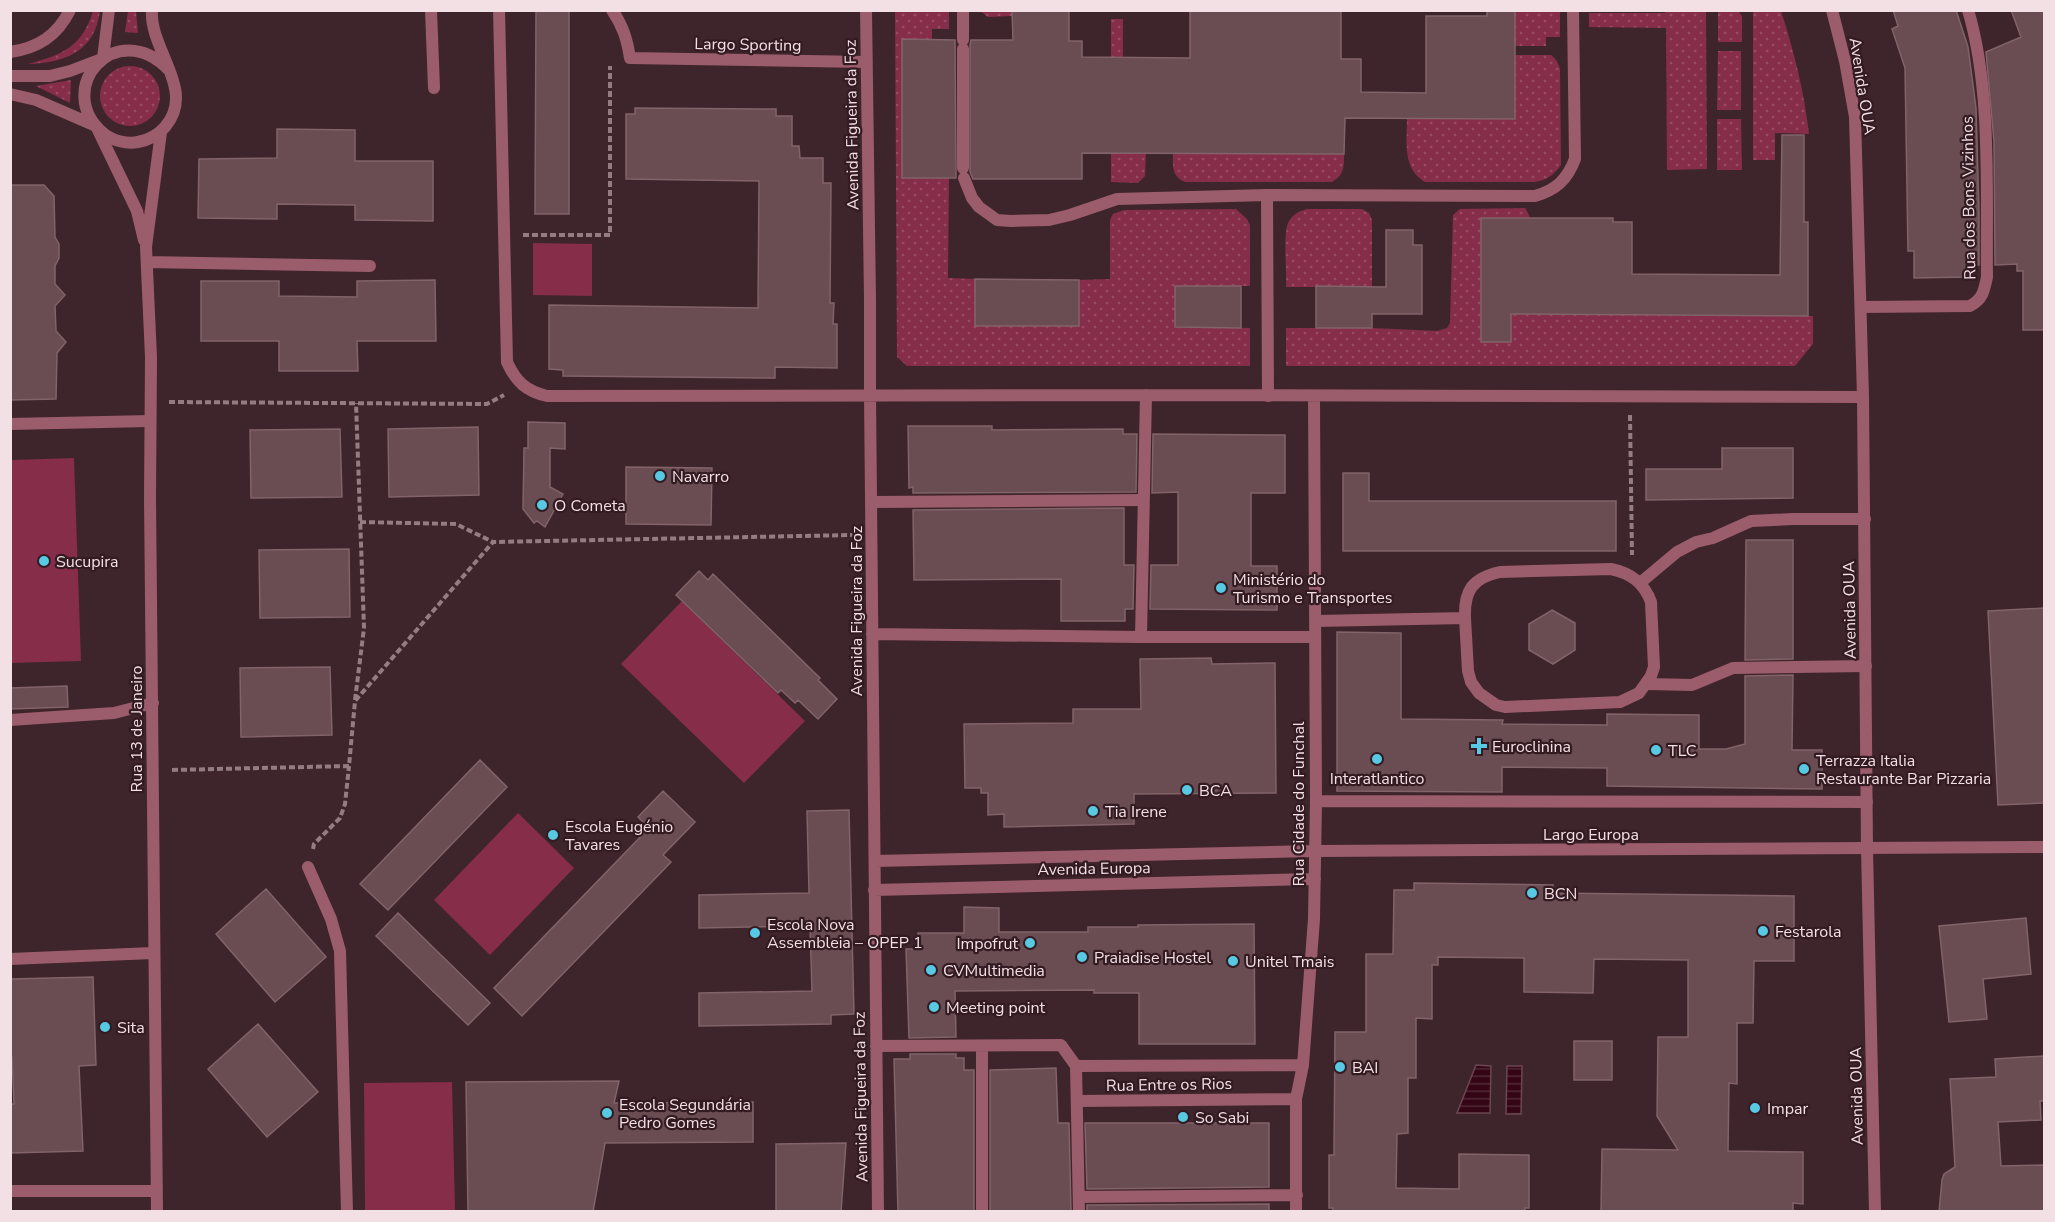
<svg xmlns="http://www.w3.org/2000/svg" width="2055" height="1222" viewBox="0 0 2055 1222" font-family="'Nunito Sans',sans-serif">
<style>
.grass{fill:url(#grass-dots)}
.garden{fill:#862d49}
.water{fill:url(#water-rules);stroke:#6c4753;stroke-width:1.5}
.building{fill:#694d53;stroke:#816369;stroke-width:1.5}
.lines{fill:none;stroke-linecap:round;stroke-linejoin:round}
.path{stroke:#937d82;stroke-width:4;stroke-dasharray:6 3;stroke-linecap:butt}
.service{stroke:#9b5c6b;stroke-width:12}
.minor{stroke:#9b5c6b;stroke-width:12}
.tertiary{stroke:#9b5c6b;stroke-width:12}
.poi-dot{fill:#57c9e2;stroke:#331b21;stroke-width:2}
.labels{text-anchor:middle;stroke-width:4.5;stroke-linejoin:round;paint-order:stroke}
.street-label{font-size:16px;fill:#f2e0e4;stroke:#331b21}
.poi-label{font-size:16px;fill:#f2e0e4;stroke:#331b21;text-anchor:start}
</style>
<defs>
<pattern id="grass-dots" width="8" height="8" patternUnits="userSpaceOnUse" patternTransform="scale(1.5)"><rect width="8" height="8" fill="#862d49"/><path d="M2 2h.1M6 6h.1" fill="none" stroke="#984b63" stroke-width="1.8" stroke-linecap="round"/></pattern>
<pattern id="water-rules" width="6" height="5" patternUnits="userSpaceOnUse" patternTransform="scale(1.5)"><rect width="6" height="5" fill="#330515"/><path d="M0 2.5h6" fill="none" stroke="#512937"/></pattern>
</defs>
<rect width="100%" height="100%" fill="#3e252b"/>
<path class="grass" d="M93,11H100C95,52 64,63 28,64C62,55 82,47 93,11Z
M128,11H136L138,33L125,32Z
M895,11H949V29H932V40L903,178H949L948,278L975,279V326H1079V280L1110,279V220L1113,214L1124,210L1236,209L1247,219L1250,225V286H1175V327L1250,328V366H907L897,357Z
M980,11H1012V16L988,17Z
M1515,11H1560V37H1546V46H1515Z
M1666,11H1706L1707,169L1667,170L1666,28L1589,27V13H1665Z
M1718,11H1738L1742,16V42H1718Z
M1753,11H1781C1794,51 1804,91 1809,134L1775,133V160H1753Z
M1111,19H1123V153H1146L1145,176L1138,183L1111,182Z
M1718,51H1741V110H1717Z
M1515,55H1551C1556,59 1558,62 1560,69L1561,165C1554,175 1547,180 1535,182H1425C1402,168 1407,142 1407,118L1515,119Z
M100 96a30 30 0 1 1 60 0a30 30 0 1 1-60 0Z
M71,80L70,103L36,86Z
M1717,119H1741L1742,170H1717Z
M1173,153L1344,154C1344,168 1344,175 1332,182H1185C1171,176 1173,166 1173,153Z
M1525,208C1544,234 1522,285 1518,314L1813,316V344L1795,366H1286V328H1372L1437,331L1447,328L1450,323L1453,215L1460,209Z
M1307,209H1362L1369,213L1372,220V287H1286C1287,272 1283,236 1288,223C1291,216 1298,211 1307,209Z"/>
<path class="garden" d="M533,243L592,244V296L533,295Z
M74,458L81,661L11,663V460Z
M682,601L805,721L744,783L621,664Z
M518,813L574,868L490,955L434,900Z
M452,1082L455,1211H365L364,1083Z"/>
<path class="water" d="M1476,1065L1491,1066L1490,1113H1457Z
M1507,1066H1522L1521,1114H1506Z"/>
<path class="building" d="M536,10H569V214H535Z
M1012,10H1069V41H1082V57L1190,58V10H1341V59H1361V92L1426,93V16H1487V10H1515V119L1345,118L1344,154L1082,153V179H973L970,172V45L971,40H1013Z
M1893,10H1956L1968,47L1976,108L1979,212V265H1968L1969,277L1914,278V251H1908L1905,68L1892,29L1898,26Z
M2011,10H2044V330H2023V271H2017V264L1995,265L1994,142L1986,52L2021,37Z
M902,39L955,40L956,178H902Z
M635,108L776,109V116H792V146H799L800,158H823V183H831L830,303H834L833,324H837V368L775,367V378L563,376V370L549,369V305L758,308L759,181L626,179V114H635Z
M277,129L355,130V161H433V221L355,220V205L277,204V219L198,218L199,159L277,158Z
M1782,135H1804V222H1808V316L1511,314V342H1481V218H1613V222H1632V274L1780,275Z
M10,185H44L54,196L55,237L59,244V258L55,266V284L65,295L55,306L56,331L66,342L57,353L56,399L10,400Z
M1386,230H1413V245H1422V314H1372V328H1316V286L1386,287Z
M975,279L1079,280V326H975Z
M435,280L436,341H357L358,371H279V341H201V281H279V296L357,297V281Z
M1175,286H1241V328L1175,327Z
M528,422L565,423V449L550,448V487L563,494L545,527L537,521L534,523L523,509L524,448H528Z
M908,426H992V430L1123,429V434H1137L1136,492L913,493V487L909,488Z
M478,427L479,495L389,497L388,429Z
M340,429L342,497L251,498L250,430Z
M1153,434L1285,435V493H1251V566H1277V610L1150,609L1151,565H1178V492L1152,493Z
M1722,448H1793V498L1646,500V469H1722Z
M626,467L712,468L711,525L626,524Z
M1343,473H1369V501H1616V551H1343Z
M1124,508V565H1134L1133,609H1125V621H1061V579L914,580L913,510Z
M1746,540H1793V659L1745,660Z
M349,549L350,617L260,618L259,550Z
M699,571L708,580L713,574L820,678L818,680L837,699L818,719L798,700L795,703L781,690L778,693L676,595Z
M2044,608V803L1998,805L1988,611Z
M1552,610L1575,623V650L1553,664L1529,650V624Z
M1337,632L1401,633V719L1503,720L1502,724L1607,725V714L1699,715V749H1726L1745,744V676L1793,675L1792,750H1822V789L1607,786V768L1502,767V792L1337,791Z
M1211,658L1212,664L1275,663L1276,793L1134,794V824L1004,827V814L988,815V793H981V788H965L964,724L1073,723V709H1141L1140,659Z
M330,667L332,735L241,737L240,668Z
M67,686L68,707L10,709V688Z
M480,760L507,787L388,910L360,884Z
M663,791L695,822L663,855L671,862L522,1016L494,988L649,828L638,817Z
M849,810L854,1014L831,1015V1024L699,1026V993L812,991L810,926L699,928V895L809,893L807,811Z
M1414,883L1553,885L1552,893L1794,896V961H1754L1753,1023H1737V1084L1729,1083L1728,1151L1803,1152V1204L1793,1203V1212H1601L1602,1149L1678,1150L1657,1116L1658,1037H1688V960L1594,959L1593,993L1524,992V958L1438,957V965H1432V1019L1416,1018V1078H1408V1133L1397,1134L1396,1188L1459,1189V1154L1529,1155V1208H1525V1212H1333V1208H1329V1155H1334L1335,1032H1366V954H1393L1394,890H1414Z
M266,889L326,957L275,1002L216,934Z
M964,907L999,908V932H1088V927H1138V925L1254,924L1255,1044H1139V993H1094V990L955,991L956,1037L909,1038L906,949H918V933H964Z
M398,913L490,1003L468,1025L376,936Z
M2026,918L2031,974L1983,979L1987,1019L1949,1022L1939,926Z
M93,977L96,1065L79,1066L83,1151L10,1153V1104H14L12,1057H10V979Z
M258,1024L318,1092L267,1137L208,1069Z
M1574,1041H1612V1080H1574Z
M910,1054H956V1058H964V1070H974V1212H898L894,1059H910Z
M2044,1056V1101H2040L2041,1120L1998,1122L2001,1166L2044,1165V1212H1939L1942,1180L1944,1174L1955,1167L1950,1079L1996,1077L1995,1059Z
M1056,1068L1058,1123H1069L1071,1212H990V1070Z
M619,1081L614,1103L753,1102V1142L605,1143L593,1212H468L466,1082Z
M1085,1123H1269V1187L1087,1189Z
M846,1143L841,1212H776V1144Z
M1269,1204V1212H1087V1205Z"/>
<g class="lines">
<path class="path" d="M523,235H610V66
M169,402L487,404L504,395
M1630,415L1632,555
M360,522L456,524L493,542
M355,700L364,628L356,403
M172,770L349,766L355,701L493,542L853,535
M313,849L314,844L340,818L345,804L349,766"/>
<path class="service" d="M612,10C623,26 627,39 630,58L866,62
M963,10V40
M10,52C38,48 57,36 70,10
M963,168V49
M964,178L972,198L979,207L997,220L1011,221L1049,220L1070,215L1117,199L1267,195L1535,196C1556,190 1567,180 1575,159L1573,10
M1267,195L1268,396
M10,424L150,421
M872,502L1143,500
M1640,583L1677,552L1696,542L1713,538L1751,521L1793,519H1865
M1647,684L1692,685L1733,668L1866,666
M10,720L114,713L153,703"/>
<path class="minor" d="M431,10L434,88
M499,10L507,362C516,382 526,391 547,396L1146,395L1863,397
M866,10L870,300V396L878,1212
M96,126L137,211L144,240
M147,262L370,266
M1861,307L1970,306C1983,299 1984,291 1987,277C1986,194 1992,90 1968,10
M1146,395L1141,637H1315
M1316,621L1465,618L1468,671L1471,682L1479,693L1496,705L1505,707L1620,702L1639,693L1651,676L1654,667L1651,602C1644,583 1631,573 1611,569L1500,572C1472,578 1464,591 1465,618
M872,634L1141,637
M1316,801L1867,802
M875,861L1315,851L2044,847
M308,867L331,919L340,951L347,1212
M874,890L1315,879
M10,959L153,953
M876,1046L1061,1045L1076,1066L1079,1212
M982,1046V1212
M1076,1066L1303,1065
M1077,1101L1296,1099
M10,1191H156
M1079,1197L1297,1195
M157,1212L150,498L151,357L146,247L161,132
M1296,1212V1099L1303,1065L1314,919L1316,801L1314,396"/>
<path class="tertiary" d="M152,10C149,50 197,90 165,127C158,135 149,140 138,142C127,144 112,141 103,133C52,89 116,15 169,70
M1832,10L1845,61L1855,117L1863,397L1867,849L1875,1212
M103,58L109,10
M10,76H50L70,71L99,60
M10,94L36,100L96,126"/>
</g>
<g class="poi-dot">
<circle cx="660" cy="476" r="6"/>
<circle cx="542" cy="505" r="6"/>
<circle cx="44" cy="561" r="6"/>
<circle cx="1221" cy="588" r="6"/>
<path d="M1476 737h6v6h6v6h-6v6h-6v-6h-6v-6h6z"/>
<circle cx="1656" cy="750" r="6"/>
<circle cx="1377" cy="759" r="6"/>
<circle cx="1804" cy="769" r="6"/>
<circle cx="1187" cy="790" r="6"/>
<circle cx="1093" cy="811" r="6"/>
<circle cx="553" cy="835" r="6"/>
<circle cx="1532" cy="893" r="6"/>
<circle cx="1763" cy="931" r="6"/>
<circle cx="755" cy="933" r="6"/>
<circle cx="1030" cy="943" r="6"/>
<circle cx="1082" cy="957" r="6"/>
<circle cx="1233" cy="961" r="6"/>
<circle cx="931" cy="970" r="6"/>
<circle cx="934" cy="1007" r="6"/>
<circle cx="105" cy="1027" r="6"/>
<circle cx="1340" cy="1067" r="6"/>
<circle cx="1755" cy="1108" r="6"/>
<circle cx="607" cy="1113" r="6"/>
<circle cx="1183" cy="1117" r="6"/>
</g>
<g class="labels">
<g class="street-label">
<text transform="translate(748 44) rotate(1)" y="6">Largo Sporting</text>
<text transform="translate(1863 86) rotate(81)" y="6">Avenida OUA</text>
<text transform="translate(851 125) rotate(-91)" y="6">Avenida Figueira da Foz</text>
<text transform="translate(1968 198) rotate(-91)" y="6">Rua dos Bons Vizinhos</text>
<text transform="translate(1849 610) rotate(-91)" y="6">Avenida OUA</text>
<text transform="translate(856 611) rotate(-90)" y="6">Avenida Figueira da Foz</text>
<text transform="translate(136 729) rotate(-90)" y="6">Rua 13 de Janeiro</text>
<text transform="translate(1298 804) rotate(-90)" y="6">Rua Cidade do Funchal</text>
<text x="1591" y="840">Largo Europa</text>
<text transform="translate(1094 868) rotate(-1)" y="6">Avenida Europa</text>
<text transform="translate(1169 1084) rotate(-1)" y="6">Rua Entre os Rios</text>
<text transform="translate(1856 1096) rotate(-91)" y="6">Avenida OUA</text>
<text transform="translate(860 1097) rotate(-91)" y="6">Avenida Figueira da Foz</text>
</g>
<g class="poi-label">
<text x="672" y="482">Navarro</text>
<text x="554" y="511">O Cometa</text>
<text x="56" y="567">Sucupira</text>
<text x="1233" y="585">Ministério do<tspan x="1233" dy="18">Turismo e Transportes</tspan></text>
<text x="1492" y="752">Euroclinina</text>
<text x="1668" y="756">TLC</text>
<text x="1816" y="766">Terrazza Italia<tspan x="1816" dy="18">Restaurante Bar Pizzaria</tspan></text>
<text x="1377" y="784" text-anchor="middle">Interatlantico</text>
<text x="1199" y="796">BCA</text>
<text x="1105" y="817">Tia Irene</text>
<text x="565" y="832">Escola Eugénio<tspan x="565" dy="18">Tavares</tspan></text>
<text x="1544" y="899">BCN</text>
<text x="767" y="930">Escola Nova<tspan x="767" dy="18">Assembleia – OPEP 1</tspan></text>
<text x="1775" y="937">Festarola</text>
<text x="1018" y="949" text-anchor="end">Impofrut</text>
<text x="1094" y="963">Praiadise Hostel</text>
<text x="1245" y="967">Unitel Tmais</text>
<text x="943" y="976">CVMultimedia</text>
<text x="946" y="1013">Meeting point</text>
<text x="117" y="1033">Sita</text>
<text x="1352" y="1073">BAI</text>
<text x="619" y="1110">Escola Segundária<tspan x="619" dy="18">Pedro Gomes</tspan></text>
<text x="1767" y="1114">Impar</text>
<text x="1195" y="1123">So Sabi</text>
</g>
</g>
<rect width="2055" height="1222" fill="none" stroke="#f2e0e4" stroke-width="24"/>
</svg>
